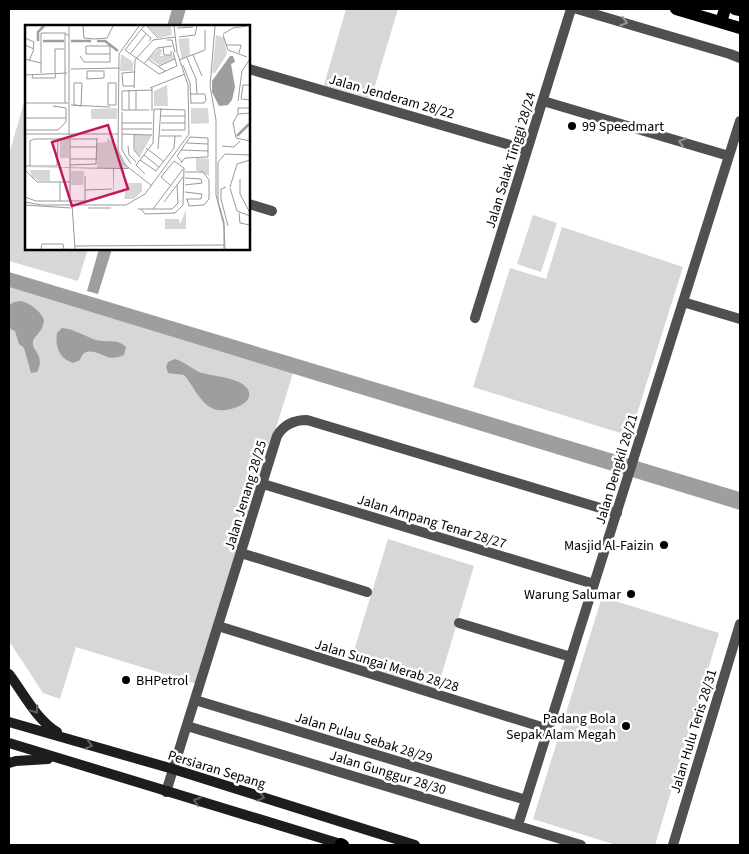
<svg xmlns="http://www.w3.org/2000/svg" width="749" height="854" viewBox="0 0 749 854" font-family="'Source Sans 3',sans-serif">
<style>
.green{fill:#d7d7d7}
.water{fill:#9e9e9e}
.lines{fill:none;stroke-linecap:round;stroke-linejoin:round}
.minor{stroke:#505050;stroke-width:10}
.secondary{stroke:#1d1d1d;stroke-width:10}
.primary{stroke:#000;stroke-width:12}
.oneway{stroke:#969696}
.oneway2{stroke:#616161}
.poi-dot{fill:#000;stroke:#fff;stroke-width:2}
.labels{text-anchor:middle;stroke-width:5;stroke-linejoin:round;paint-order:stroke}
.street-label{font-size:14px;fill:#000;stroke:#fff}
.poi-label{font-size:14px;fill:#000;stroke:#fff;text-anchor:end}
.inset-river{fill:none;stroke:#9e9e9e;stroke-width:2.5}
.inset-road{fill:none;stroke:#999;stroke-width:1}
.view{fill:#c2185b;fill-opacity:0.15;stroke:#c2185b;stroke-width:2.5}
.inset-edge{fill:none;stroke:#000;stroke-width:2.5}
</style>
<rect width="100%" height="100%" fill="#fff"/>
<path class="green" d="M346,9H398L371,99L324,85Z
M26,96V249H88L78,281L9,261V154Z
M533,215L557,223L541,272L517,264Z
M562,227L683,267L630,436L473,387L510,268L546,279Z
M9,287L293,373L197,684L76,647L60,699L43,693L9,641Z
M388,539L474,566L437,690L350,664Z
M602,597L719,633L655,845H616L533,819Z"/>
<path class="water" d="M172,9H186L181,26H167Z
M99,249H112L98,294L87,291Z
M9,272L740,492V510L9,287Z
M21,301C31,304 40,310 44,320C43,333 34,335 33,342C31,350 46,355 37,372L31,373L24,348L19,344L15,331L9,328V305L14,302Z
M62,328C75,329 84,336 96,340C107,343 117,338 126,347L124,355C119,357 113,359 108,357C98,354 85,345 80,360L73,363C59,358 55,347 57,333Z
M175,359C185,362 193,370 202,373C214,376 238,378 246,387C259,402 230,412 218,410C202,408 194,386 184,375L168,373L166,367L168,362Z"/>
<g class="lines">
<path class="minor" d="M577,9L730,54L740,58
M249,69L527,150
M543,101L729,156
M249,204L272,211
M683,302L740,319
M475,318L571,9
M263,484L594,584
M241,553L367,592
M459,623L571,657
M218,626L548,729
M195,700L526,800
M187,726L581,845
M166,792L277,436C284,424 294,420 307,420L617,513
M518,825L740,121
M673,845L740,624"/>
<path class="secondary" d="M9,674C24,694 36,719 57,732
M9,722L173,769L415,845
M9,743L344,845
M9,763L16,761L48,759"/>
<path class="primary" d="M676,9L740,28
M735,9L740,10
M721,22L725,9
M341,844L343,845"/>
</g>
<defs><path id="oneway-chevron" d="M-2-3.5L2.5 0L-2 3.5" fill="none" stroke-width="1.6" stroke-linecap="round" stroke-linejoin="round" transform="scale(1.25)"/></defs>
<g class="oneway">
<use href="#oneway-chevron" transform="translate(624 22) rotate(16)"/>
<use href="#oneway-chevron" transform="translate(682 142) rotate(-163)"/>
</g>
<g class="oneway2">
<use href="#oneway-chevron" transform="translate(35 710) rotate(56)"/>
<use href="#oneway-chevron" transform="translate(89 745) rotate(16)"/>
<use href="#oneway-chevron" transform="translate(261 797) rotate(17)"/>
<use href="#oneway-chevron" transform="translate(197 801) rotate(-163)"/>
</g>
<g class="poi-dot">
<circle cx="572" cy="126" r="5"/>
<circle cx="664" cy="545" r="5"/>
<circle cx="631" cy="594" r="5"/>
<circle cx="126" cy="680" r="5"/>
<circle cx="626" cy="726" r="5"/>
</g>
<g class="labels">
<g class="street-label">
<text transform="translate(392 96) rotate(16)" y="5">Jalan Jenderam 28/22</text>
<text transform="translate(510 160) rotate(-73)" y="5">Jalan Salak Tinggi 28/24</text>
<text transform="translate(616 469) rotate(-73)" y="5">Jalan Dengkil 28/21</text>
<text transform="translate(245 495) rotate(-73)" y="5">Jalan Jenang 28/25</text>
<text transform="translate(432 521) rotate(17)" y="5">Jalan Ampang Tenar 28/27</text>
<text transform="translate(387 665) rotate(17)" y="5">Jalan Sungai Merab 28/28</text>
<text transform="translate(693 731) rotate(-73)" y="5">Jalan Hulu Teris 28/31</text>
<text transform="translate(364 737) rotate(17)" y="5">Jalan Pulau Sebak 28/29</text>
<text transform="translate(217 769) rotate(17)" y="5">Persiaran Sepang</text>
<text transform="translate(388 772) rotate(17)" y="5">Jalan Gunggur 28/30</text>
</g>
<g class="poi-label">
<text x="582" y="131" text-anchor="start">99 Speedmart</text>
<text x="654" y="550">Masjid Al-Faizin</text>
<text x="621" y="599">Warung Salumar</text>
<text x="136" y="685" text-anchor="start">BHPetrol</text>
<text x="616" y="723">Padang Bola<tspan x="616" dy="16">Sepak Alam Megah</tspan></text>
</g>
</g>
<g transform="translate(25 25)">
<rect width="225" height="225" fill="#fff"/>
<path d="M123,1H146L147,10L134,13ZM191,10L199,13L202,29L190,48H187ZM164,13L165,30L157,34L153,14ZM134,23L137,25L135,31L148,30L149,34L134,40L124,33ZM96,29L108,37V46H95ZM142,60L143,81H129V66ZM92,83V94H66V84ZM166,83H183L184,98L166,99ZM109,110H127L115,131L110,126ZM82,113L91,119L103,143H72V118L82,117ZM35,115H44V133H35ZM171,133L184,134V151L171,145ZM5,145H25V156H14L7,152ZM46,146H59L58,160H46ZM102,158H117V166L109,174H99ZM161,185V204H140V194H154L155,199Z" fill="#d7d7d7"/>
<path d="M205,31H208L210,37L206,39L210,62L207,75L203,80L194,81L187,67V56ZM0,142L103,143L104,144H89V177L88,144Z" fill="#9e9e9e"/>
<path class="inset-river" d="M13,16V7L19,1M18,16H39M46,16H66M72,16H80L93,26M212,111L224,99"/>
<path class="inset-road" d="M58,1L59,13L69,14L82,13L88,1M114,1L94,29L93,127L99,139L127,161M119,1L100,25L134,49L152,41L148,27M122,1L133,13M190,1L185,61L191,95V170L199,201L200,224M152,3L168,2M116,4L126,13L124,16M198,9L208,3L222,1M198,10L203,25L222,32M154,12L170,10L172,1M0,13L9,17L8,24M142,15H147L150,27M0,20L9,24L4,36M201,20H216L214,28M138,22L139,30H146V26M105,29L121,9M168,30L177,51M55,31L59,37H85V22L84,21H61V29H85M162,33L171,54L172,69M0,34L16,38M123,34L140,46M154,35L180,25V5M119,39L132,23L147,21M158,40L165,58L166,78M134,41L150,34M46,44L95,43M62,46H79V53L62,54ZM109,47L97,48L98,61H109M16,48V8H40L44,11M30,48V24H39M8,49L7,53H30L31,48M0,50L42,48M49,58H57L56,81L49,80ZM83,58H91V80H83ZM225,60H218L216,74L225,75M109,63L110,35L128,15L150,12M125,63L160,49M104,65V85M213,76L217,46L225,34M0,78H43M40,78V8M165,78H179L181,75L180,69H166M46,80L85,82M111,85V65M124,85H97V66L127,65M127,86V63M97,87V125L106,139M225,88L213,89L208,98L211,113L225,116M213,89V83H225M136,91H160M0,93H41M97,98H127M136,98H160M97,104H127M0,105H33L41,97V83L28,81M0,109H94M97,109L127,110M109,109V125L115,132M44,110V1M134,111H157M9,114H72M162,118L183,119M103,121L104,130L111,137M197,121L209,122L215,116M45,122H72M121,123L138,136M133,124L136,83M156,125L183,126M119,130L134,142M45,134H72M115,135L131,146L149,123L150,111M156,138L160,133L183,132V113L165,112L152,131L157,137M45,140L71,139L72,113M0,141H32L33,114M5,141V116L9,114M0,145L12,157H45M160,147H178L184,155V174L179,180L164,181L162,174M120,149L111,140L128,118L129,84L160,85V105H136M215,154V169L225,188M35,157V176M160,160L177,158L176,154L160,153M201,162L196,164V174L203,201M205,162L212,139L225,135M205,163L212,186L225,191M60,165L87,164M160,167L177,169L176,174H161M0,172L11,176H60M45,176V114M0,177L17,180H101L120,169L164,109L163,60L152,27L149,1M139,177L158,152M47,179L50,224M60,179V151M0,180L46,183M63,183H86M113,184H147L153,178L152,160M116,184L120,189L150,188L158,180L159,143L149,136L136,152L145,160M128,184L158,144M214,188L215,198L225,200M50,221L199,220M16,224L17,219H38L39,224M199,224V197L193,176V137L200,129L225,130"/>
<path class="view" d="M83,100L103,164L47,181L27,117Z"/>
<rect width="225" height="225" class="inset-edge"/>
</g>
<rect width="749" height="854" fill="none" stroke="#000000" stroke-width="20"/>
</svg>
